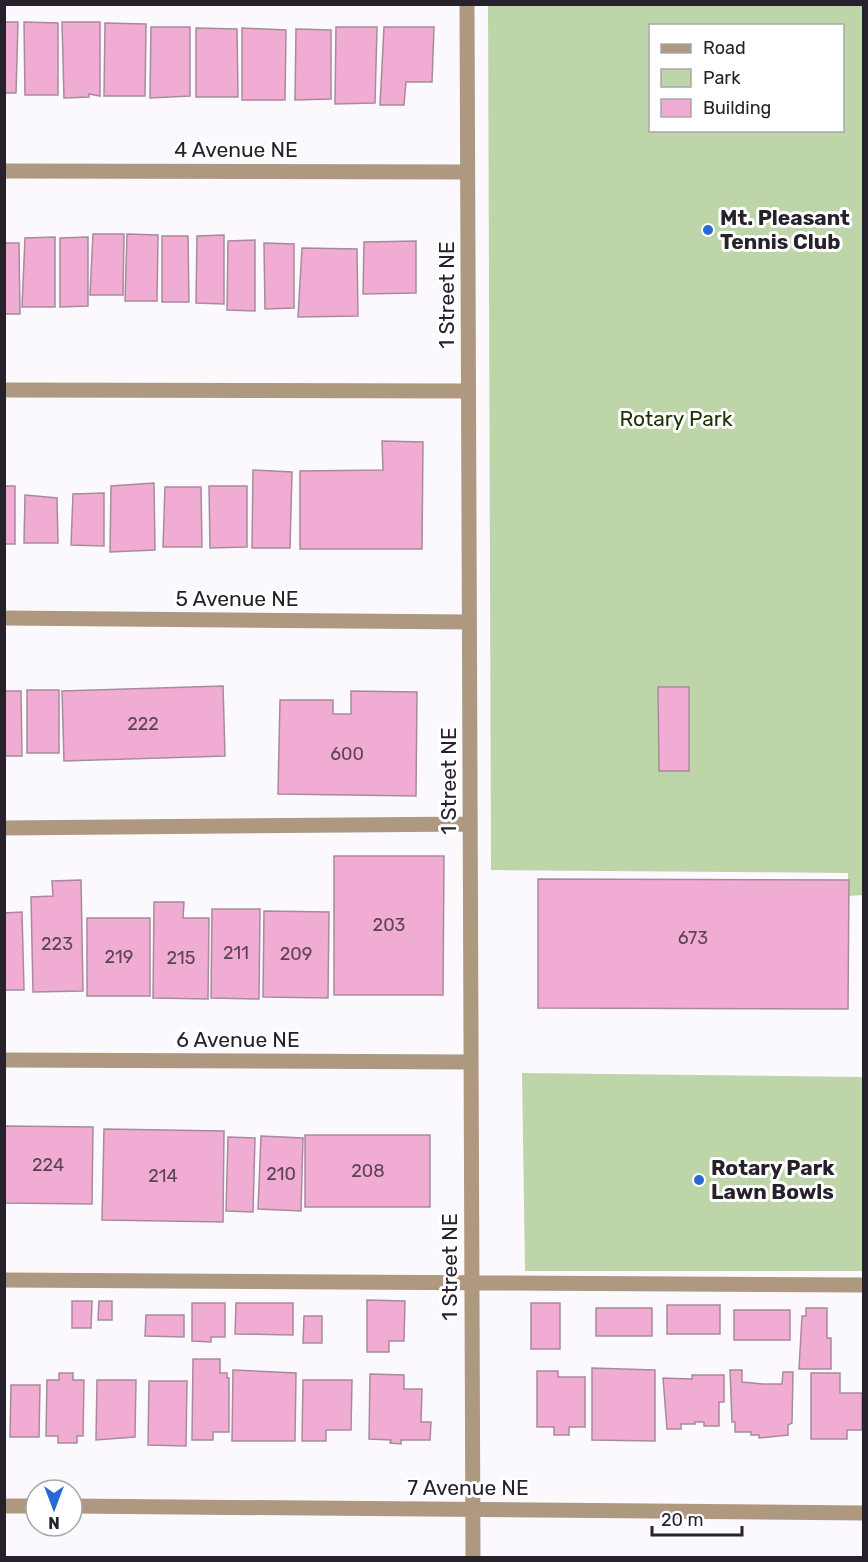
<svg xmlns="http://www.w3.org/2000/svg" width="868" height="1562" viewBox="0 0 868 1562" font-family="Rubik,sans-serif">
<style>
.green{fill:#bed5a9;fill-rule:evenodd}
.building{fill:#f1acd4;stroke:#a88b9b;stroke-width:1.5}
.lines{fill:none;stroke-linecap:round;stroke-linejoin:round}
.minor{stroke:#ae9880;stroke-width:15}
.poi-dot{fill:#2969d6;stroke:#fff;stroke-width:2}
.labels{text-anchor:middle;stroke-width:6;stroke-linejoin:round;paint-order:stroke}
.number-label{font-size:18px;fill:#5a4455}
.street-label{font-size:21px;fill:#27212b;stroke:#fff}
.poi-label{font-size:21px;font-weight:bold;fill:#27212b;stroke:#fff;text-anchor:start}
.park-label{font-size:21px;fill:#1c3000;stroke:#fff}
</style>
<rect width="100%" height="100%" fill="#fcf9fe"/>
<path class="green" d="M488,5H863V895L848,896V873L491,870ZM650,26H842V130H650Z
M522,1073L863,1077V1271H525Z"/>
<path class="building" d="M4,22H18L16,93H4Z
M24,22L58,23V95H25Z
M62,22H100V96L89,94V97L64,98Z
M105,23L146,24L145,96H104Z
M151,27H190V96L150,98Z
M336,27H377L375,103L335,104Z
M384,27H434L432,82H406L404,105H380Z
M196,28L237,29L238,97H196Z
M242,28L286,30L285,100H242Z
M296,29L331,30V99L295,100Z
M93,234H124L123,295H90Z
M127,234L158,235L157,301H125Z
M224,235V304L196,303L197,236Z
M162,236H188L189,302H162Z
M55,237V307H22L25,238Z
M88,237V306L60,307V238Z
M255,240V311L227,310L228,241Z
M416,241V293L363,294L364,242Z
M4,243H19L20,314H4Z
M264,243L294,244V308L265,309Z
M302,248L357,249L358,316L298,317Z
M382,441L423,442L422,549H300V471L383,470Z
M253,470L292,472L290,548H252Z
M154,483L155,550L110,552L111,486Z
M4,486H15V544H4Z
M209,486H247V547L210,548Z
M165,487H201L202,547H163Z
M104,493V546L71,545L73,494Z
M25,495L57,498L58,543H24Z
M223,686L225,756L64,761L62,691Z
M658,687H689V771H659Z
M27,690H59V753H27Z
M4,691H21L22,756H4Z
M351,691L417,692L416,796L278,794L280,700H333V714H351Z
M334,856H444L443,995H334Z
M538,879L849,880L848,1009L538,1008Z
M81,880L83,991L33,992L31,897L53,896L52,881Z
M154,902H184L183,918H209L208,999L153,998Z
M212,909H260L259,999L211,998Z
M264,911L329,912L328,998L263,997Z
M22,912L24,990H4V913Z
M87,918H150V996H87Z
M4,1126L93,1127L92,1204L4,1203Z
M104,1129L224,1131L223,1222L102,1220Z
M305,1135H430V1207H305Z
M261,1136L303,1138L301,1211L258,1209Z
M228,1137L255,1138L253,1212L226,1211Z
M367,1300L405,1301L404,1341H389V1352H367Z
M72,1301H92L91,1328H72Z
M99,1301H112V1320H98Z
M192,1303H225V1337H211V1342L192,1341Z
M236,1303H293V1335L235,1334Z
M531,1303H560V1349H531Z
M667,1305H720V1334H667Z
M596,1308H652V1336H596Z
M806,1308H827V1338H831V1369H799L802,1316H806Z
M734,1310H790V1340H734Z
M146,1315H184V1337L145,1336Z
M304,1316H322V1343H303Z
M193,1359H220V1373H227V1378H229V1432H213V1440H192Z
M592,1368L655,1370V1441L592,1440Z
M233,1370L296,1373L295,1441H232Z
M730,1370H742V1382L763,1384H782L783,1372H793L792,1423L788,1425V1435L759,1438V1435H751V1432H735V1422H732Z
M537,1371H558V1377H585V1427H569V1435H554V1427H537Z
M59,1373H73V1380H84L83,1436H77V1443H58V1436H46L47,1380H59Z
M811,1373H840V1393H862V1430H847V1439H811Z
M370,1374L404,1375V1389H422L421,1422H431L430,1440H401V1444L390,1443L391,1440L369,1439Z
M692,1375H724V1402H719V1426H704V1422H695V1424H681V1429H667L663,1378L692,1379Z
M97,1380H136L135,1437L96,1440Z
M303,1380H352L351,1430H326V1441H302Z
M149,1381H187L186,1446L148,1445Z
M11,1385H40L39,1437H10Z"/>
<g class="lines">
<path class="minor" d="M467,4L473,1558
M4,171L467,172
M4,390L468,391
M4,618L469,622
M4,828L470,824
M4,1060L471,1062
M4,1280L864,1285
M4,1506H36
M72,1506L864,1513"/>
</g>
<g class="poi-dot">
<circle cx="708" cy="230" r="6"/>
<circle cx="699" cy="1180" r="6"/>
</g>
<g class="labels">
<g class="number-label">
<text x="143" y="730">222</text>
<text x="347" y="760">600</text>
<text x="389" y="931">203</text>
<text x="693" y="944">673</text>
<text x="57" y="950">223</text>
<text x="236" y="959">211</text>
<text x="296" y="960">209</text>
<text x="119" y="963">219</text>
<text x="181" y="964">215</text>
<text x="48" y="1171">224</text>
<text x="368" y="1177">208</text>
<text x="281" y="1180">210</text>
<text x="163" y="1182">214</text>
</g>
<g class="street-label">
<text x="236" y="157">4 Avenue NE</text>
<text transform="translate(447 295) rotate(-90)" y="7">1 Street NE</text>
<text x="237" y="606">5 Avenue NE</text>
<text transform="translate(449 781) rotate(-90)" y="7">1 Street NE</text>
<text x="238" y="1047">6 Avenue NE</text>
<text transform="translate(450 1267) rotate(-90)" y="7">1 Street NE</text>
<text x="468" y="1495">7 Avenue NE</text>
</g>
<g class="poi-label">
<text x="720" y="225">Mt. Pleasant<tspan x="720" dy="24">Tennis Club</tspan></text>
<text x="711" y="1175">Rotary Park<tspan x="711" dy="24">Lawn Bowls</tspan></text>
</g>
<g class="park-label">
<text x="676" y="426">Rotary Park</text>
</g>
</g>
<rect width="868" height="1562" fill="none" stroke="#27212b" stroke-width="12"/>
<rect x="649" y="24" width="195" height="108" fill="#ffffff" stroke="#a9a6aa" stroke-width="1.5"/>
<rect x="661" y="44" width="30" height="9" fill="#ae9880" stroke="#a9a6aa" stroke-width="1.5"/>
<text x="703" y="54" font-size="18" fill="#27212b">Road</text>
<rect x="661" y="69" width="30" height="18" fill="#bed5a9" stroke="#a9a6aa" stroke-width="1.5"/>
<text x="703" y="84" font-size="18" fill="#27212b">Park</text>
<rect x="661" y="99" width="30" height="18" fill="#f1acd4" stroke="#a9a6aa" stroke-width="1.5"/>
<text x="703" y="114" font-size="18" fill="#27212b">Building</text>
<g transform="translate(54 1508) rotate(180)"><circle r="28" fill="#ffffff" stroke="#a9a6aa" stroke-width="1.5"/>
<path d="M0-4.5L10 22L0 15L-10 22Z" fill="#2969d6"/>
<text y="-9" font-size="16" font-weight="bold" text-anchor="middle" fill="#27212b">N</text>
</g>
<path d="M652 1526v9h90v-9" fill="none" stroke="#27212b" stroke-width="3"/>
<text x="661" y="1526" font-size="18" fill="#27212b" stroke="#ffffff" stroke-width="4.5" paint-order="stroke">20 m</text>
</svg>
